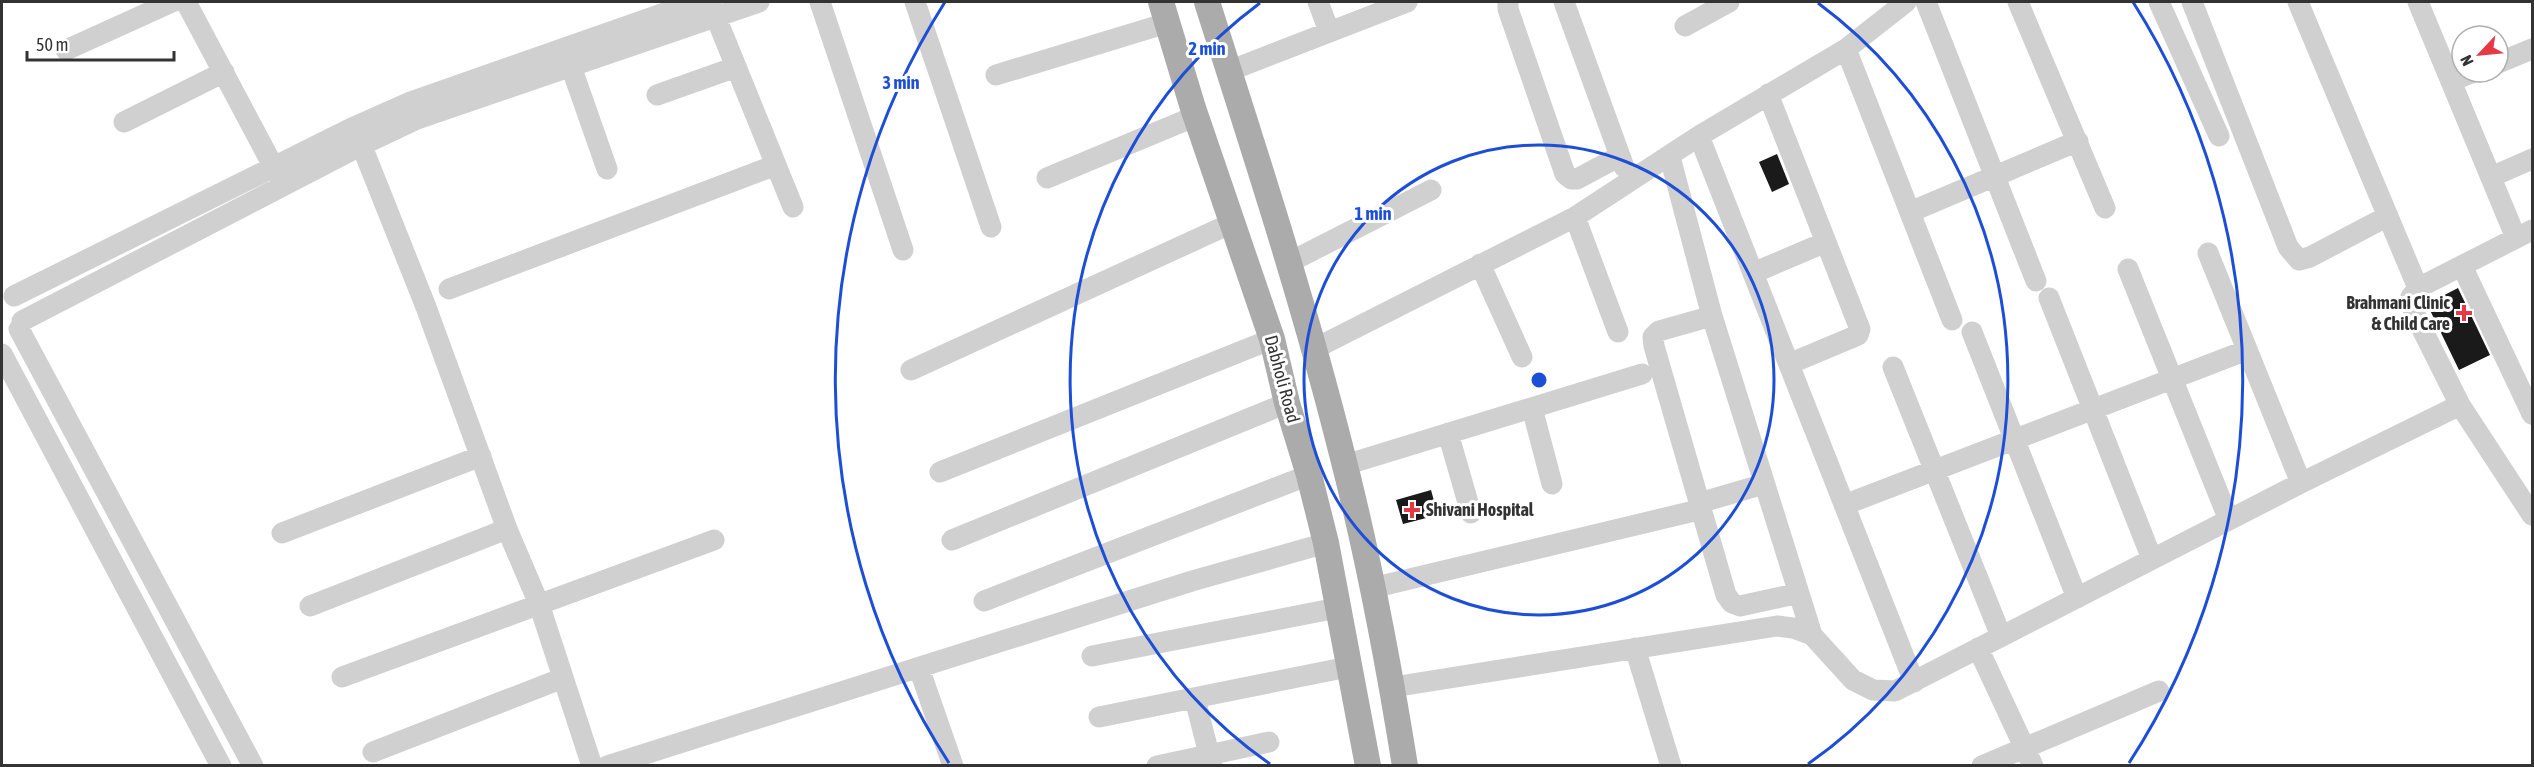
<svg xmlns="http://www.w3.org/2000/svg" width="2534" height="767" viewBox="0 0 2534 767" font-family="'Asap Condensed',sans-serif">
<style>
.building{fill:#1a1a1a}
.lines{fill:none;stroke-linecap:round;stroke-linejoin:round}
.minor{stroke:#d0d0d0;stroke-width:21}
.major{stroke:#ababab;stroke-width:26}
.ring{fill:none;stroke:#1d4ed8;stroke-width:3}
.poi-dot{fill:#e63946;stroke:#fff;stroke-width:2}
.labels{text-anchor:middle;stroke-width:6;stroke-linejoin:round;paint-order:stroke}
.poi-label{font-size:18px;font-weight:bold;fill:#333;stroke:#fff;text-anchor:end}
.street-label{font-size:18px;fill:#333;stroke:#fff}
.centre{fill:#1d4ed8;stroke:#fff;stroke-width:3}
.ring-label{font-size:18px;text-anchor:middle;font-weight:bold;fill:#1d4ed8;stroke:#fff;stroke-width:6;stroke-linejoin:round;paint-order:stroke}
</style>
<rect width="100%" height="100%" fill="#fff"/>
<path class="building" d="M1777,154L1789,184L1772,192L1759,162Z
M2458,288L2490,355L2459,370L2427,304Z
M1431,490L1438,515L1403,524L1396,500Z"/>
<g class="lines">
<path class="minor" d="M186,2L280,179
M820,2L903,250
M915,2L991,227
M1318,2L1329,31
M1508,2V9L1565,174L1571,179H1577L1620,156
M1564,2L1624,167
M1926,2L2036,281
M2018,2L2105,208
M2159,2L2219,136
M2192,2L2288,247L2299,260L2310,257L2388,216
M2298,2L2418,288
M2418,2L2516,238
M711,5L793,207
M1685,26L1729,2
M1846,49L1952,320
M66,50L172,2
M567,55L607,169
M2498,63L2532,49
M1229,71L1407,2
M996,75L1167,23
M2451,81L2474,72
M1768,94L1860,329L1858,335L1789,364
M657,95L736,67
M124,122L224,72
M357,134L426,307L507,529L539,604L592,766
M1699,136L1914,682
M1670,157L1712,316L1812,635
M2491,177L2532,159
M1047,178L1196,116
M1910,212L2078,141
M1575,217L1618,332
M2532,230L2418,288L2411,297L2414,313L2460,405L2532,515
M2208,253L2301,483
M1288,263L1431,190
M1480,264L1522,357
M2462,266L2532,414
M2128,269L2229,520
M1753,273L1826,242
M449,289L776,165
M14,296L354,127L408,103L696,2
M2049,298L2152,559
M1712,316L1659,331L1653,337L1654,346L1726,595L1732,603L1740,606L1799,593
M22,321L362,145L417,119L759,2
M19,329L253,766
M1972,332L2077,598
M1314,349L1575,217L1699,136L1846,49L1906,2
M2,354L221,766
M1893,367L2001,636
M911,370L1232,223
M1532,408L1552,484
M1448,433L1471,513
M1345,465L1642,374
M940,472L1272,339
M1699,503L1764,484
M1844,505L2247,350
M282,533L481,456
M952,540L1287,403
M1372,588L1690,512
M984,601L1309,475
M310,606L507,529
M1635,648L1671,766
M1978,648L2033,766
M1092,656L1337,608
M919,668L953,766
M342,677L714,540
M1393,687L1777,626L1793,628L1812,635L1853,680L1873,690L1895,691L2301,483L2460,405
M1195,699L1212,766
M1099,717L1348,667
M373,752L563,678
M607,766L1192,581L1326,543
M1157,766L1269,742
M1982,766L2159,691"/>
<path class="major" d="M1161,2L1193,108L1272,339L1287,403L1309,475L1326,543L1368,766
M1207,2C1254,150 1303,299 1341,450C1368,554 1388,660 1405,766"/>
</g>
<g class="ring">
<circle cx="1539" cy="380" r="235"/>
<path d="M1270 764A469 469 0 0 1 1260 3M1818 3A469 469 0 0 1 1808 764"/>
<path d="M949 763A704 704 0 0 1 945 2M2133 2A704 704 0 0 1 2129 763"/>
</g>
<g class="poi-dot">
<path d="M2461 304h6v6h6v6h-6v6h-6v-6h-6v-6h6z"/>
<path d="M1409 501h6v6h6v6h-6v6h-6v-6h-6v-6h6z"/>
</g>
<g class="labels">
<g class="poi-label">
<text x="2450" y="309">Brahmani Clinic<tspan x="2450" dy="21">&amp; Child Care</tspan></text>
<text x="1426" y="516" text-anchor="start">Shivani Hospital</text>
</g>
<g class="street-label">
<text transform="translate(1282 379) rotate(75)" y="6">Dabholi Road</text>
</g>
</g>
<circle cx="1539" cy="380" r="9" class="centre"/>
<g class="ring-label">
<text x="1207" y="55">2 min</text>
<text x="901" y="89">3 min</text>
<text x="1373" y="220">1 min</text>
</g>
<rect width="2534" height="767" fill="none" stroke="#333333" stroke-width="6"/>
<g transform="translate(2480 54) rotate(244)"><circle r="28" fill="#ffffff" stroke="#adadad" stroke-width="1.5"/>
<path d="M0-4.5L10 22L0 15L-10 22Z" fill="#e63946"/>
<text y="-9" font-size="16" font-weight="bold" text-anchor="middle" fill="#333333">N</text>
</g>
<path d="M27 51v9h147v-9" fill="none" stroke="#333333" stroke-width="3"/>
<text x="36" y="51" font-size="18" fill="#333333" stroke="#ffffff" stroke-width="4.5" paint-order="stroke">50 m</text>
</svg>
